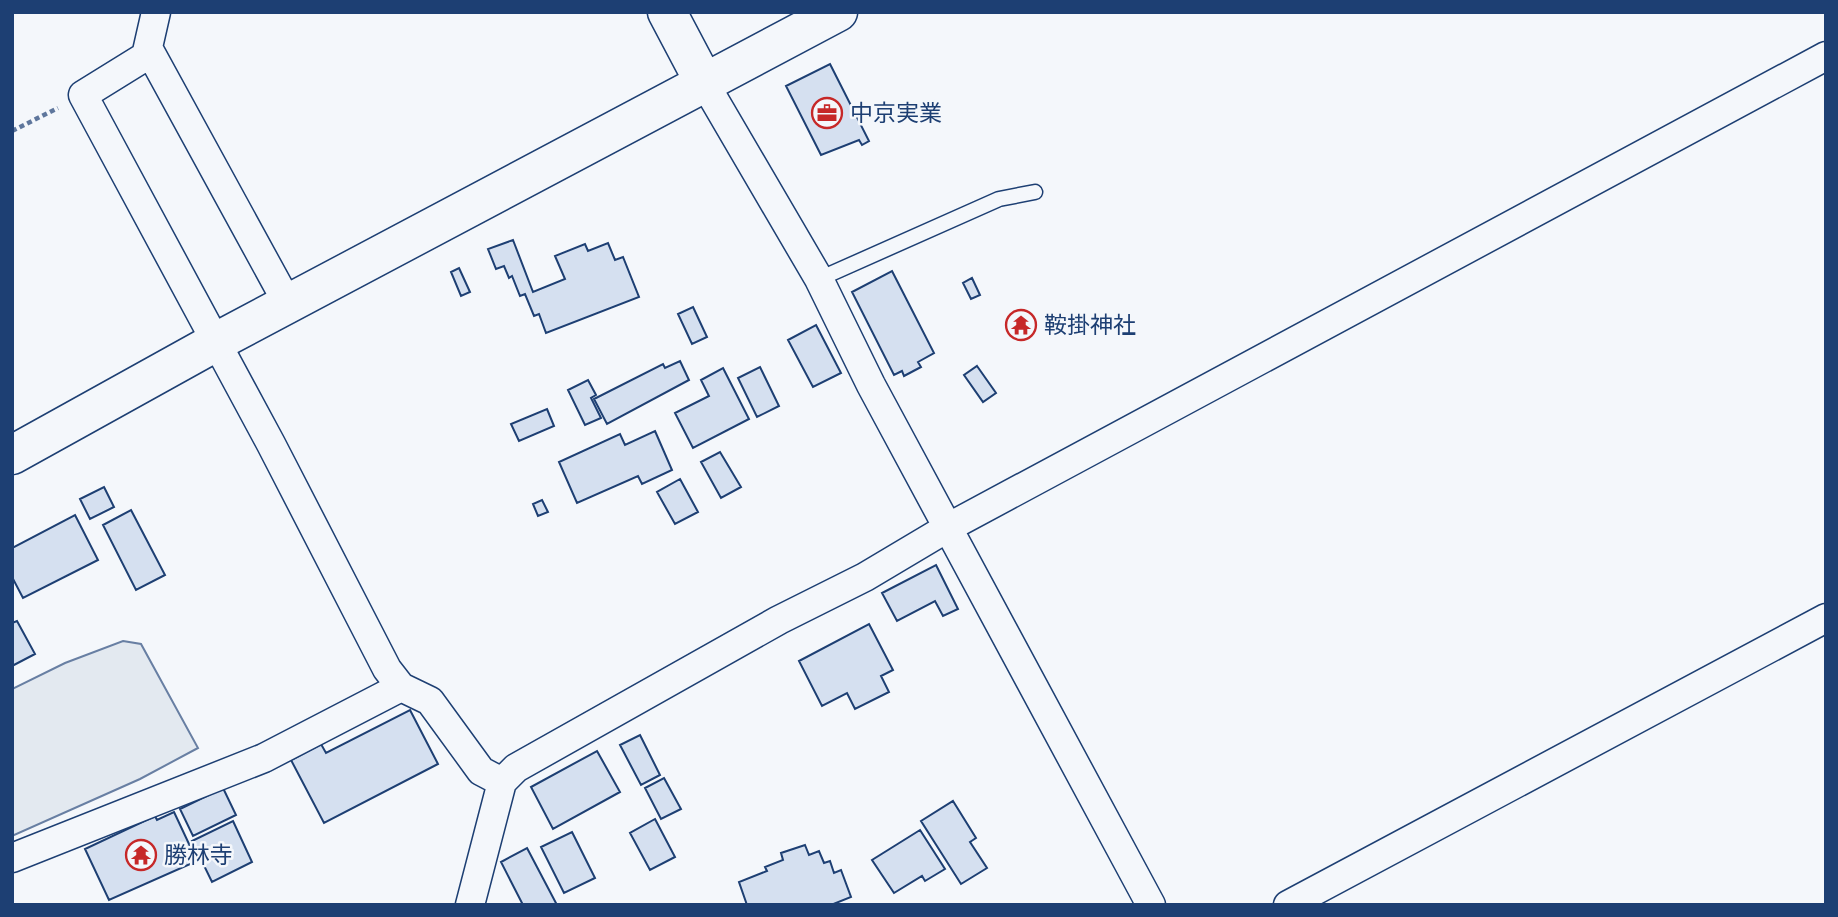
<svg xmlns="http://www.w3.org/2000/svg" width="1838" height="917" viewBox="0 0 1838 917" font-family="'Exo 2','Noto Sans JP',sans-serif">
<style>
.green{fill:#e3e9f0;stroke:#687fa3;stroke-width:2}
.building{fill:#d5e0f0;stroke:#1d3f73;stroke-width:2}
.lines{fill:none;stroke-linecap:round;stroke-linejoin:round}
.lane-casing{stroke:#1d3f73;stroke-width:17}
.street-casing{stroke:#1d3f73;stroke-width:31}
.secondary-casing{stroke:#1d3f73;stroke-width:41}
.path{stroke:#5e769c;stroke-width:4.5;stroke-dasharray:5 3.5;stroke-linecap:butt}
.lane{stroke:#f4f7fb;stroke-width:14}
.street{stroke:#f4f7fb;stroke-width:28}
.secondary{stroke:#f4f7fb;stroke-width:38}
.labels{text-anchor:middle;stroke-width:5;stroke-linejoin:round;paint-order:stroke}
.poi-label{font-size:23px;fill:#1d3f73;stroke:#f4f7fb;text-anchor:start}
</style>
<rect width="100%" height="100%" fill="#f4f7fb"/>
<path class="green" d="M123,641L141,644L198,748L140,779L12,836V689L65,663Z"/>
<path class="building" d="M830,64L869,141L862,145L859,140L821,155L786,86Z
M513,240L533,292L565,279L555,256L585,244L588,251L608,243L615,260L623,257L639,297L546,333L539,314L534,316L525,294L520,296L512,276L509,278L504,266L496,269L488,249Z
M459,268L470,292L461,296L451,272Z
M892,271L934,353L918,362L921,367L904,376L902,371L894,375L852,292Z
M972,278L980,295L971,299L963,283Z
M693,307L707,337L692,344L678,314Z
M816,325L841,373L813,387L788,340Z
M680,361L689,380L607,424L594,399L663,364L665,368Z
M977,366L996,393L983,402L964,375Z
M760,367L779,406L757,417L738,378Z
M723,368L749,419L693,448L675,413L709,396L701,380Z
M588,380L596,395L591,398L601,418L585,425L568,390Z
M547,409L554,426L519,441L511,424Z
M655,431L672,470L642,484L638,476L577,503L559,462L620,434L625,445Z
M720,452L741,487L721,498L701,462Z
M680,479L698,512L675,524L657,492Z
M104,487L114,507L90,519L80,499Z
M542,500L548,512L538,516L533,504Z
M131,510L165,575L136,590L103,525Z
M75,515L98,560L23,598L12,577V548Z
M936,565L958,609L943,616L935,601L897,621L882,593Z
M17,621L35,654L12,666V623Z
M869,624L893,670L881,676L889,692L855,709L847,693L822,706L799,661Z
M410,710L438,764L324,823L291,760L321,744L326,753Z
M640,735L660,775L641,785L620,745Z
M597,751L620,792L553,829L531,787Z
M664,778L681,809L661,819L645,788Z
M223,788L236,815L193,836L180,809Z
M953,801L976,838L970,842L987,868L961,884L921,821Z
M174,812L197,861L109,900L85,849L155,816L157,820Z
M655,819L675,857L650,870L630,833Z
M233,821L252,862L212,882L192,841Z
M920,830L945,869L925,881L922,876L894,893L872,860Z
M572,832L595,878L564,893L541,847Z
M805,845L809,855L819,851L824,863L830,861L834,873L841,870L851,897L831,905H747L739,882L767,871L765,867L783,860L781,853Z
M527,848L557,905H523L501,862Z"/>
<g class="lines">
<g class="lane-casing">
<path id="lane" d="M819,279L999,199L1035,192"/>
</g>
<g class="street-casing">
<path id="street" d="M156,12L146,56L83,95L271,444L387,669L401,687L430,701L481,771L502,782
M148,48L288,304
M705,84L819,279L871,385L1151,905
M12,858L264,758L401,687
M470,905L502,782L516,768L779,620L865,577L949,527L1826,56
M1288,905L1826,618"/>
</g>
<g class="secondary-casing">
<path id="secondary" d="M667,12L705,84
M12,455L214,343L838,12"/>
</g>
<path class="path" d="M12,131L58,108"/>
<use href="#lane" class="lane"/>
<use href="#street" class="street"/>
<use href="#secondary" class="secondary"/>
</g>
<defs>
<g id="office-ring" transform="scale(1.575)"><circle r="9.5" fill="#f4f7fb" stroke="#c62828" stroke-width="1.5"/><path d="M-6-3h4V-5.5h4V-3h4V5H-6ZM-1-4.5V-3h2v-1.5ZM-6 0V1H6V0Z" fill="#c62828"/></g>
<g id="temple-ring" transform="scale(1.575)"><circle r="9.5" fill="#f4f7fb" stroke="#c62828" stroke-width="1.5"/><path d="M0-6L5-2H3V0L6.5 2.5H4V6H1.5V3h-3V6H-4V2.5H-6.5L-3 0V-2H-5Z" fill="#c62828"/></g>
</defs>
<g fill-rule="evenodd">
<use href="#office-ring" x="827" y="113"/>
<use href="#temple-ring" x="1021" y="325"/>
<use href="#temple-ring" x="141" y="855"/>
</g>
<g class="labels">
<g class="poi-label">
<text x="850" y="121">中京実業</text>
<text x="1044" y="333">鞍掛神社</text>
<text x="164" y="863">勝林寺</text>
</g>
</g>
<rect width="1838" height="917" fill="none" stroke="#1d3f73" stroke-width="28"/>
</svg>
